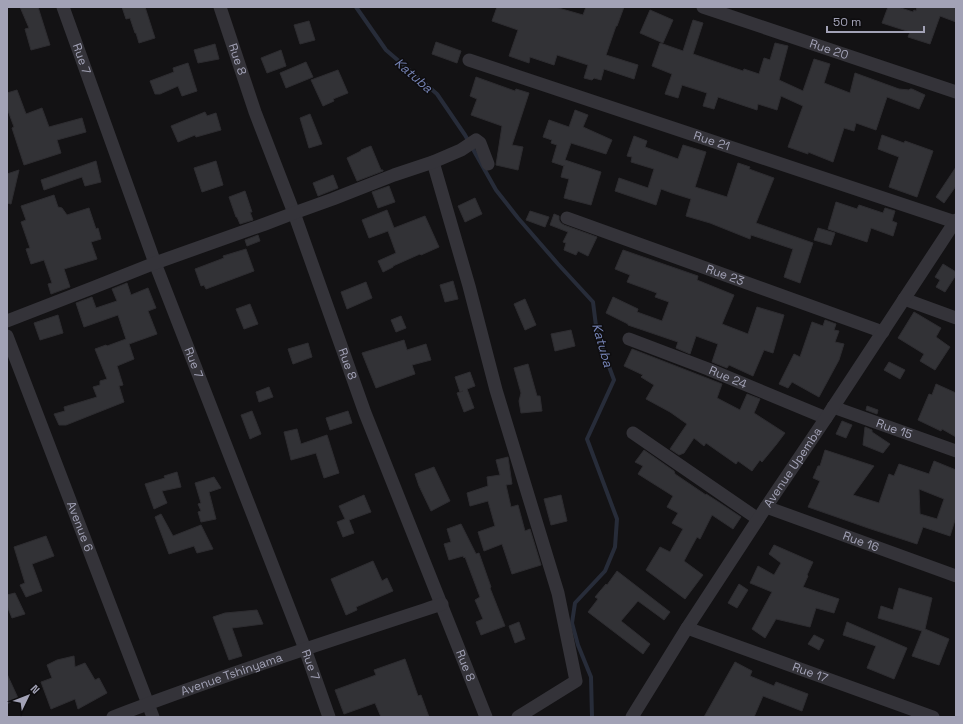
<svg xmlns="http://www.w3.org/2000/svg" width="963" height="724" viewBox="0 0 963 724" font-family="'Space Grotesk',sans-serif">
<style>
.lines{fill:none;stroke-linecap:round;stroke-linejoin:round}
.stream{stroke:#272c39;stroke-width:4}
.building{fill:#323236;stroke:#2d2c30;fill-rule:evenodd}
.minor{stroke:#343339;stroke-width:13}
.labels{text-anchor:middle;stroke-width:3;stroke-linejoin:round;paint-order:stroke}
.street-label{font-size:12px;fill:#a2a2b6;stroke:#0e0d0f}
.water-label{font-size:13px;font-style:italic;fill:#7583b5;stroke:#0e0d0f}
</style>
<rect width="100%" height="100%" fill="#131214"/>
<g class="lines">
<path class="stream" d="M356,7L386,50L437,94L465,135L496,190L518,218L558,264L593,302L597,334L614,380L587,439L617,519L615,547L605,571L575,603L572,623L578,645L591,677L592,717"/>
</g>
<path class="building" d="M20,7H38L50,45L31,50L25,29L29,28Z
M122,7H145L155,38L139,43L136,33H135L130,18L126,19Z
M497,7H555L583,15L586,7H624L617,26H616L606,55L638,65L634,79L604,69L601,80L594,78L592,80L584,78L588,65L557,55L554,65L530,57L529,63L509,56L518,30L492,21Z
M888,7H898L913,12L914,10L916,11L917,7H956V22L940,16L930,44L908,37L910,32L882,23Z
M650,10L673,20L663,43L640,33Z
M693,20L703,23L693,54L743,71L744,69L759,74L764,58L770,60L775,43L788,46L779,80L803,91L814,59L830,64L824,83L850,93L855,73L899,89L909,90L910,89H912L925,95L919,109L887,97L876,130L856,123L854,131L844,128L833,162L808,152V154L788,147L803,106L781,96L777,110L758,104L757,110L718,97L714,109L703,106L707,93L682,85L678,98L665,94L672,74L652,66L660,43L683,51Z
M309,21L315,40L300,44L294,25Z
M436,42L461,51L457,63L432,54Z
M215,44L219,59L198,63L194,50Z
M281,50L286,66L267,73L261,58Z
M306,62L313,77L286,88L280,73Z
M188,63L197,91L182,96L178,86L160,94H155L150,81L174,72L173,68Z
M338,70L348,93L333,99L334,101L323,106L311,80Z
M476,77L515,91L516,89L529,93L512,145L523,147L518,170L496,165L502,126L471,115L477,99L470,96Z
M17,90L26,114L42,108L49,127L82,118L86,132L57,140L61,153L24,165L12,128L14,127L7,108V93Z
M575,110L588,115L583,127L612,140L606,154L571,143L565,160L601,172L591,205L564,198L569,179L561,177L564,165V166L552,162L557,145L551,143L552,140L543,137L549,120L569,127Z
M205,112L207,116L216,113L221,130L196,137L195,135L178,142L171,126Z
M310,114L322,144L309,148L300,118Z
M882,135L904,143L905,141L933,151L917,197L889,187L899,157L878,149Z
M634,136L647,141L645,147L678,159L683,145L706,152L695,187L727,197L738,163L750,167L749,169L774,178L756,223L813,243L800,283L784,277L793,249L751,235L750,239L710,223L686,216L691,199L672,193L661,189L656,205L615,191L619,178L648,188L654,169L631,162L632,157L627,156Z
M371,146L381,170H383V171L357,181L347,158L361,151V150Z
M96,161L101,182L85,186L82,177L44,190L41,180Z
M216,161L223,185L202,192L194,168Z
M956,167V186L944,203L936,197Z
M19,170L11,204L7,203V174Z
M333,175L338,188L318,196L313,183Z
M389,186L395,202L378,208L372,192Z
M245,191L252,212H250L253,220L240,224L237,217H236L229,197Z
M54,195L58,207L62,208L67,215L89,208L96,229L98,228L101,239L91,242L97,259L64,269L70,287L51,294L48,284L52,283L44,260L31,264L26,249L30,248L21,222L26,220L21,206Z
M475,198L482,214L465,222L458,206Z
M836,202L857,209L859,205L883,213L885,208L895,211L892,221L897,223L893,236L871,228L867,242L828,229Z
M387,210L394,228L425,216L439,247L421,255L420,254L393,266V267L383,272L378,261L396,253L388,231L369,238L362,220Z
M530,211L549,217L545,227L526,220Z
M554,214L559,216V220L561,223L564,225L597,237L588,256L578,251L576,255L564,250L566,243L563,242L568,232L550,225Z
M818,228L835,233L831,245L814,240Z
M258,235L260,241L247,246L245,240Z
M246,249L254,271L206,289L204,285L201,286L195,269L224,258L223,256Z
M623,250L698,276L697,280L734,295L722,324L748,334L757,307L784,315L773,353L764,350L753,376L729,365L727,368L712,362L718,344L696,336L690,354L676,348L678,342L628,325V324L606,313L613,297L638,309L637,312L662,321L669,302L655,297L657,293L627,282L630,275L615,269Z
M943,264L956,272V275L945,292L936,287L940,280L935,277Z
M453,281L458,299L445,302L440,285Z
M366,282L372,298L347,309L341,292Z
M127,283L131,295L148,288L156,308L148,311L157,334L129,344L134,359L117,366L123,385L119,386L124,402L66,425H59L54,414L65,411L64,407L97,397L93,387L100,385V381L107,379L95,349L106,345L107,346L126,339L118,315L84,327L76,303L92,297L96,308L117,301L112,289Z
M525,299L536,325L525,330L514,304Z
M250,304L258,324L244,329L236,309Z
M914,312L941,328L936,337L950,347L935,370L920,361L924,354L898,338Z
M58,315L63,333L40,340L34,323Z
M401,316L406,328L396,332L391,320Z
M825,320L836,324L834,330L839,331L835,342L844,344L839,360L819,397L792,382L788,388L779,384L794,354L800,357L812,322L823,326Z
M571,330L575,346L555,351L551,334Z
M404,340L407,350L426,344L431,360L412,365L415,374L376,388L362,353Z
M308,343L312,357L293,364L288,349Z
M632,349L722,384L717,398L740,410L747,394L760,399L754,413L785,433L776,445L762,462L760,460L752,471L738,461L736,464L706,443L704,446L694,438L684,453L679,455L670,449L687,424L670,412L646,399L654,385L641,377L643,375L624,366Z
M889,362L905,370L900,379L884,370Z
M528,364L537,396H540L542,411L521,413L519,401L521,393L514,368Z
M470,372L475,386L467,389L474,408L464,412L457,393L463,391L460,392L455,377Z
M936,384L956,393V437L942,429L941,431L918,420L929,394L932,395Z
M269,387L273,397L259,402L256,392Z
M867,406L878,410L877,414L866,410Z
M252,411L261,434L250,439L241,415Z
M348,411L352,423L330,430L326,418Z
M842,421L852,425L846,438L836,434Z
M865,427L872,430V432L890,444L883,453L863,445Z
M297,429L301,444L327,435L339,473L324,478L316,453L291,460L284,432Z
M644,450L674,471L675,474L706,495V494L717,501L741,517L733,529L712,515L700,539L697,537L684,561L703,575L685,599L646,570L660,547L670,552L683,529L672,523L678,513L667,507L673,496L638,474L643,466L635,462Z
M825,450L874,466L853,495L879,503L889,474L894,476L899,464L929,474L934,461L956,470V517L950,536L923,527L917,544L868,528L808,507L820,481L813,478L818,466H820ZM919,489L944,499L937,519L920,514Z
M508,457L512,484L506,485L511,507L518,505L525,531L530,529L541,565L512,574L502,544L484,551L478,532L495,526L488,501L470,506L467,493L488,486L487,477L500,475L496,460Z
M434,467L450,501L431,511L419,486L415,474Z
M177,472L181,487L162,491L167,503L154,509L145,484L165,478L164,476Z
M214,477L221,488L209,492L216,519L201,522L198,512L201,511L198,504L201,503L195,483Z
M364,495L371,512L349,520L354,533L343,537L337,522L345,519L339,506Z
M561,495L567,521L551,525L544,499Z
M161,514L173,536L201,525L213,549L197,553L194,546L169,554L155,517Z
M461,524L476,554L479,553L491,587L490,588L505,626L481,635L476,622L483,619L475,600L480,597L465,557L464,558L463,556L449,560L444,544L451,542L447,529Z
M46,536L54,556L32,564L42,591L26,597L20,585L25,583L14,547Z
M774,545L813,562L807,575L808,576L803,587L839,599L834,613L816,608L810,627L776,619L765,638L752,629L772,592L750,583L758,566L774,575L781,563L769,554Z
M373,561L382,581L387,578L393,591L356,607L357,610L346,615L331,579Z
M617,571L670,612L664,620L638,601L621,621L650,644L643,654L588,612L598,599L595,597L606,584L607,585Z
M739,584L748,590L737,608L728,603Z
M899,588L932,598L925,629L949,639L939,665L912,656L922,631L878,618L881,606L893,610Z
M15,593L25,614L12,618L7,606V595Z
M257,610L263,624L232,628L242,656L229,660L213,617L225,613Z
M519,622L525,639L515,643L509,626Z
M847,622L907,648L894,679L867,668L876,646L843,635Z
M814,635L824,640L819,650L808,644Z
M74,656L75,667L85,663L95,680L99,678L107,693L78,709L75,699L51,709L41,682L52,678L47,665L57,660Z
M405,659L418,696L421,695L429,717H381L375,703L344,714L335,690L376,675L374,670Z
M735,662L752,671L750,676L774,686L776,682L808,694L802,711L763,696L754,717H704Z
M7,674L18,698L7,704Z"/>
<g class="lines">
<g class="minor">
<path id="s1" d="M63,7L155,263L305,649L329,717"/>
<path id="s2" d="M220,7L255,112L294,213L365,413L486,717"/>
<path id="s3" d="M703,7L956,92"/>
<path id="s4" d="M469,60L955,222"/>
<path d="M433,162L469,286L496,390L558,593L576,681L518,717"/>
<path id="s5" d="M567,218L883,332"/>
<path d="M904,299L956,318"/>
<path d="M7,321L92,288L155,263L265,224L294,213L333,199L394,175L433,162L461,150L476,140L480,143L488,164"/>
<path id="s6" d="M7,336L153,717"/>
<path id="s7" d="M629,339L708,369L826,418"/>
<path id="s8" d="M833,407L956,451"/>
<path d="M633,433L758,519"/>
<path id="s9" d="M766,507L956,576"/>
<path id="s10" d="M687,628L933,717"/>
<path id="s11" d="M113,717C221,676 332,640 442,604"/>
<path id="s12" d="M632,717L687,628L766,507L826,418L956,220"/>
</g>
</g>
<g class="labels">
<g class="street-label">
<text dy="4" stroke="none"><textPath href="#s3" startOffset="133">Rue 20</textPath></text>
<text dy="4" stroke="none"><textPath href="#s1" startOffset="55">Rue 7</textPath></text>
<text dy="4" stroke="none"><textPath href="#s2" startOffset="55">Rue 8</textPath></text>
<text dy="4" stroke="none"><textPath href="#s4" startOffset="256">Rue 21</textPath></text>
<text dy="4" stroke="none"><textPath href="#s5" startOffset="168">Rue 23</textPath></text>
<text dy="4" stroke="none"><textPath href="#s1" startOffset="379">Rue 7</textPath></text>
<text dy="4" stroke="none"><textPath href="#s2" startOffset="379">Rue 8</textPath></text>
<text dy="4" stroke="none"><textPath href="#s7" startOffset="106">Rue 24</textPath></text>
<text dy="4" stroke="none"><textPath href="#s8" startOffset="65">Rue 15</textPath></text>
<text dy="4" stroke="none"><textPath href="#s12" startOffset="297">Avenue Upemba</textPath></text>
<text dy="4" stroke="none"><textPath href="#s6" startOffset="204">Avenue 6</textPath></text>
<text dy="4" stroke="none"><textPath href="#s9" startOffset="101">Rue 16</textPath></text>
<text dy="4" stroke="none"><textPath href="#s1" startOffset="703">Rue 7</textPath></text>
<text dy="4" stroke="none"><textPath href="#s2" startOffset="703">Rue 8</textPath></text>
<text dy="4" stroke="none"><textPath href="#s10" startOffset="131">Rue 17</textPath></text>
<text dy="4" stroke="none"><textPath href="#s11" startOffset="126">Avenue Tshinyama</textPath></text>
</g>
<g class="water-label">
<text transform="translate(414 75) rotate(41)" y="5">Katuba</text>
<text transform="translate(603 345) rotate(74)" y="5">Katuba</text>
</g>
</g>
<rect width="963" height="724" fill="none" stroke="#a2a2b6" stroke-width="16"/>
<g transform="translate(28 696) rotate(47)" stroke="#0e0d0f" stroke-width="3" paint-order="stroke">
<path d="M0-3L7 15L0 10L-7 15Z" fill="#a2a2b6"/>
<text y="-6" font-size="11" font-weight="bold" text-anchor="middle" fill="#a2a2b6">N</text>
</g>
<path d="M827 26v6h97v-6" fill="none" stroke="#a2a2b6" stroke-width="2"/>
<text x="833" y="26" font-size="12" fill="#a2a2b6" stroke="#0e0d0f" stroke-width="3" paint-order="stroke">50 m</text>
</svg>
